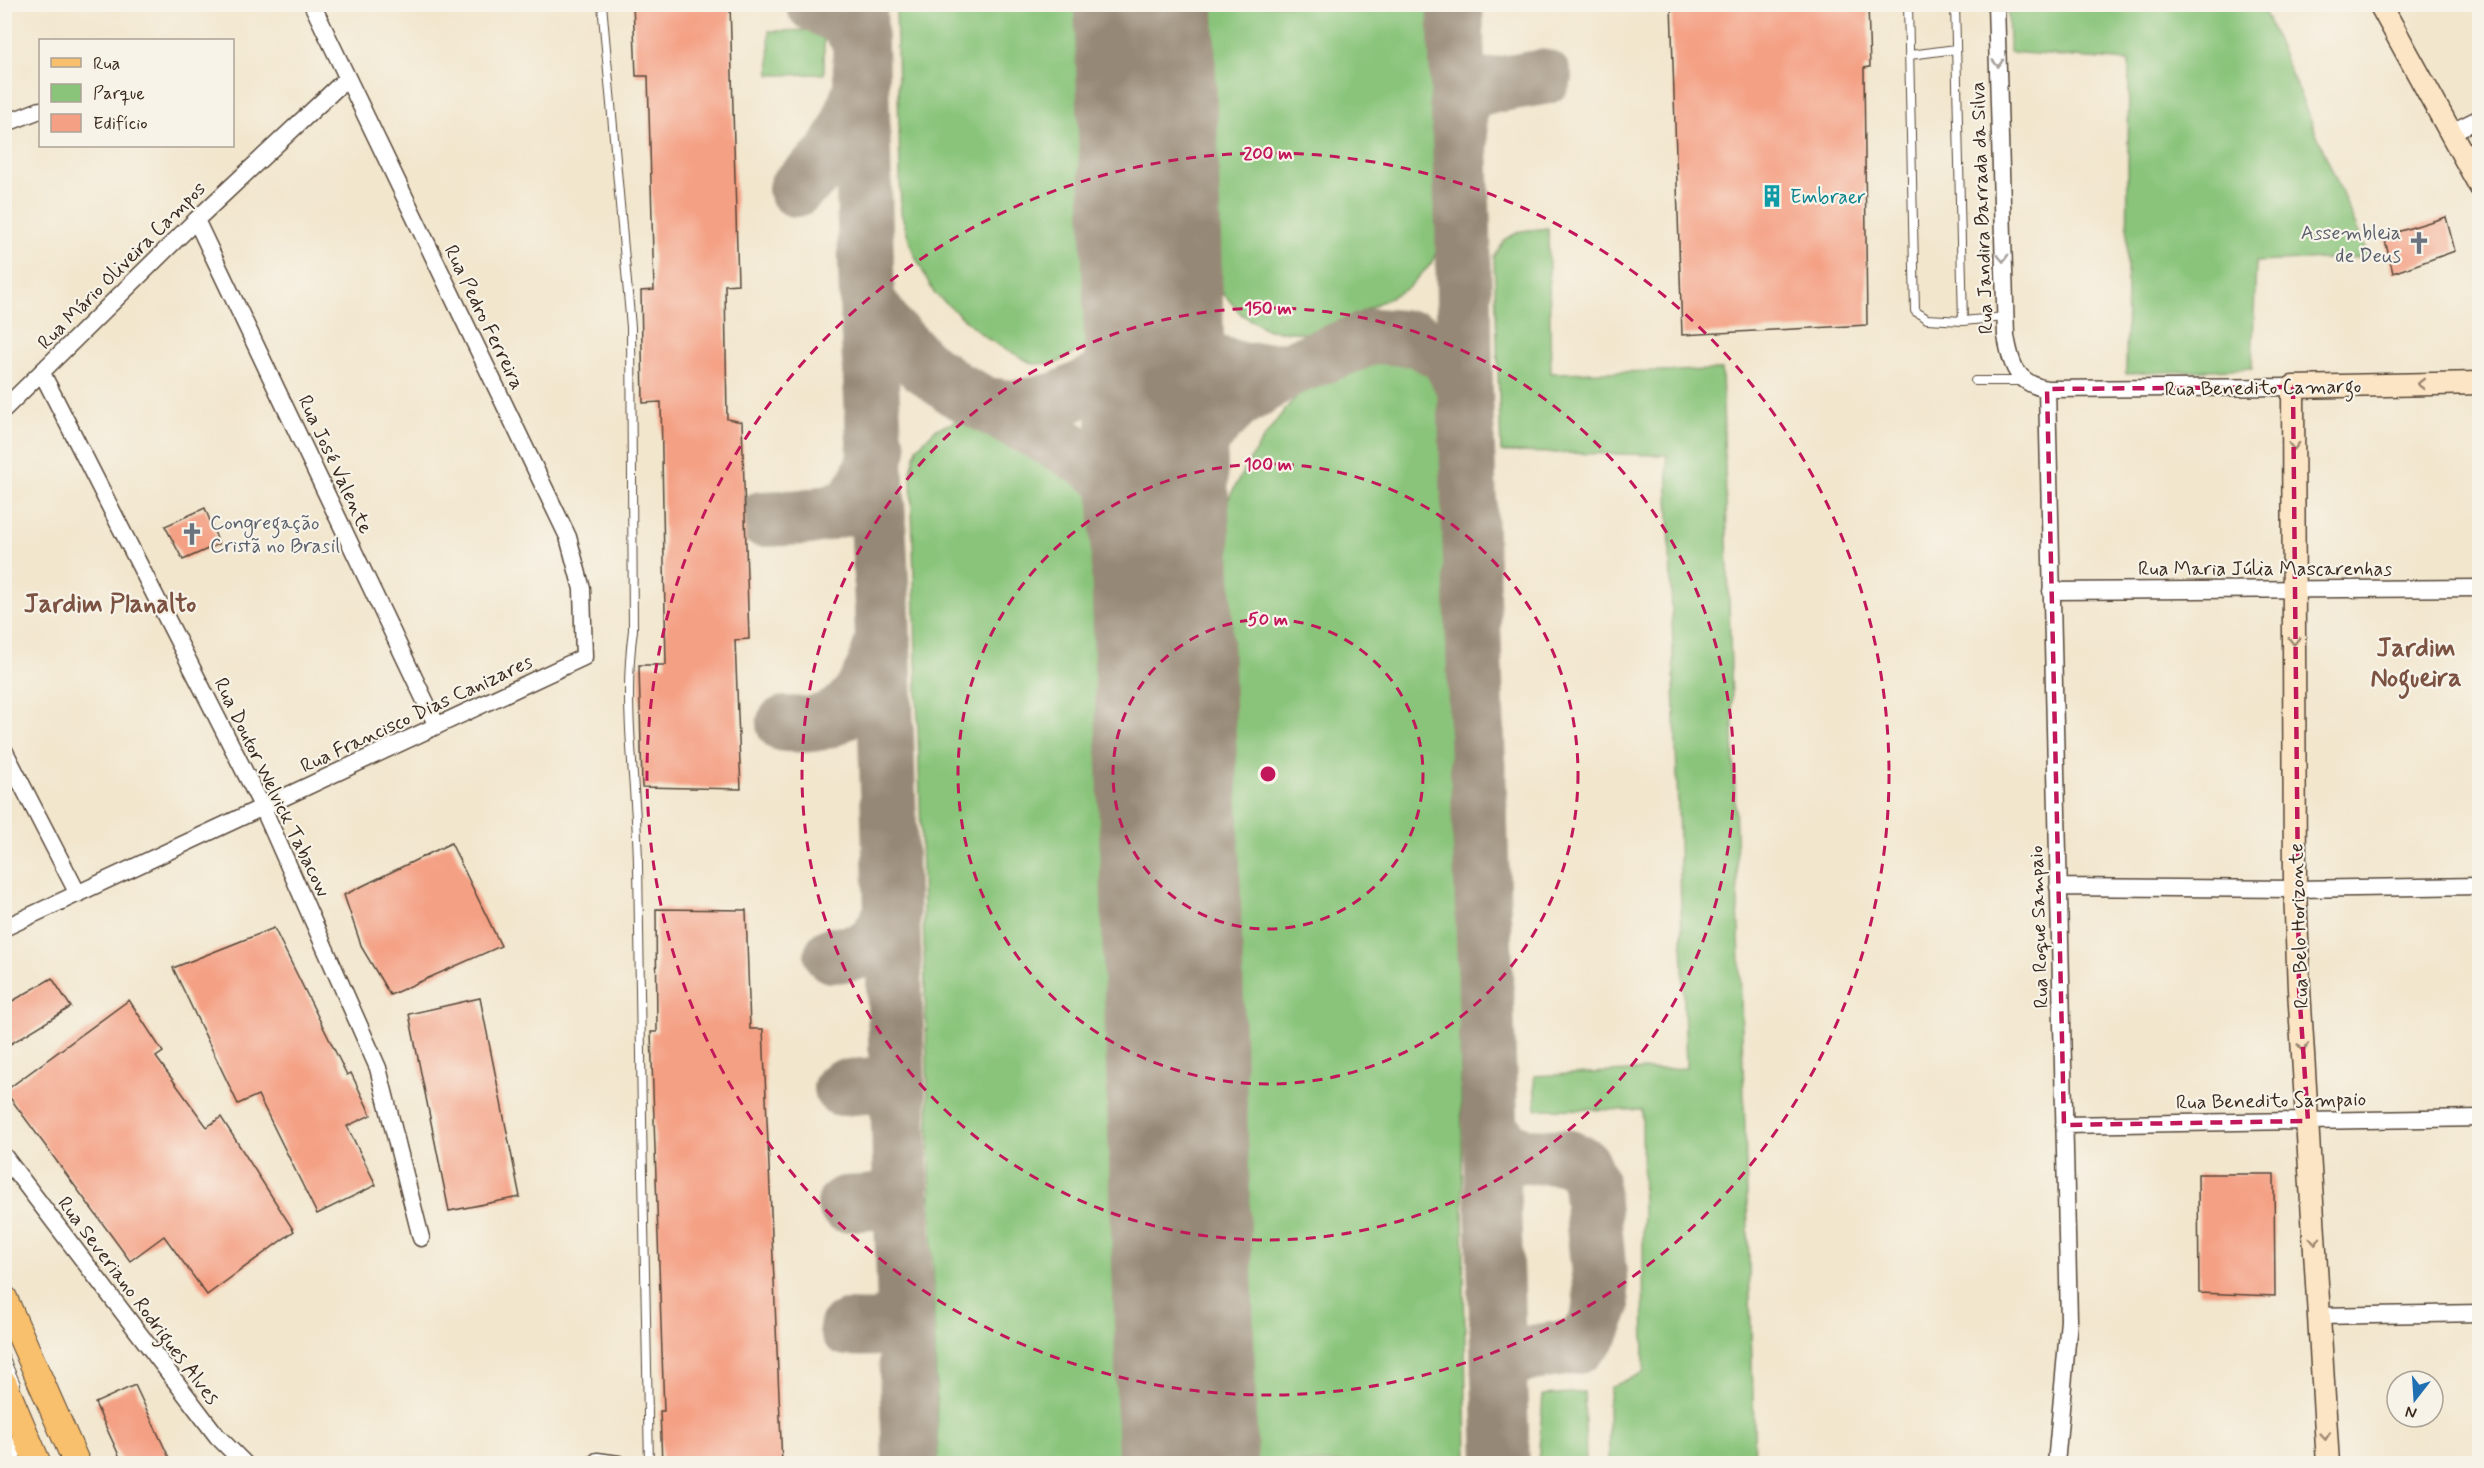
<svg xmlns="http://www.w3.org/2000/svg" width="2484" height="1468" viewBox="0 0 2484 1468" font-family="Mynerve,sans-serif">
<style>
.green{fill:#89c47a;stroke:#62774c;stroke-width:1.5}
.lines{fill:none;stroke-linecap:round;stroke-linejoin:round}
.taxiway{stroke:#968876;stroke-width:56}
.runway{stroke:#968876;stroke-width:140}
.building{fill:#f4a084}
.lane-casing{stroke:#564638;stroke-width:10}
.street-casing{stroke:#564638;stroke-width:19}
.secondary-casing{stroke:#564638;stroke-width:25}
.primary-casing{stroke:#564638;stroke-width:28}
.lane{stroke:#fff;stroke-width:8}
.street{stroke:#fff;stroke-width:16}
.secondary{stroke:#fce5c4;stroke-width:22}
.primary{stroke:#f8bf6c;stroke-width:26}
.oneway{stroke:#a79f9a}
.oneway2{stroke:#9c8871}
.marked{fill:none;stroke:#c2185b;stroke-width:4.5;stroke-dasharray:12 8;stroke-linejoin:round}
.ring{fill:none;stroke:#c2185b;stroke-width:3;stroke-dasharray:10 8}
.labels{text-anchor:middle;stroke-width:4.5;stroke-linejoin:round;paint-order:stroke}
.culture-label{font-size:20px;fill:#0d838f;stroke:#f7f3e8;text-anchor:start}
.street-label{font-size:20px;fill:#3b2a1e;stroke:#f7f3e8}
.worship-label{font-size:20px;fill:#5b616d;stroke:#f7f3e8;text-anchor:end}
.district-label{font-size:26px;font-weight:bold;fill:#7c5342;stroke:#f7f3e8}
.centre{fill:#c2185b;stroke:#f7f3e8;stroke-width:3}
.ring-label{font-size:18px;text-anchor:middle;font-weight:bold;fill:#c2185b;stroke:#f7f3e8;stroke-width:4.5;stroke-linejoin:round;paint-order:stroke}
</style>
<rect width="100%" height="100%" fill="#f7f3e8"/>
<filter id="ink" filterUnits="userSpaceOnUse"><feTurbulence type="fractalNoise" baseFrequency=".0167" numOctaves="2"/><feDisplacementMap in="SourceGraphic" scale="12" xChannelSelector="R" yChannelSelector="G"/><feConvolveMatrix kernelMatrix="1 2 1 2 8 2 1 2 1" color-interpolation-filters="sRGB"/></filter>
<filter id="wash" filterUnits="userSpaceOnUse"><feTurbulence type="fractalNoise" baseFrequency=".008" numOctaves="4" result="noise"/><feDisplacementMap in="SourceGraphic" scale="24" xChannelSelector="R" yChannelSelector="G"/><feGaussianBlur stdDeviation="1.35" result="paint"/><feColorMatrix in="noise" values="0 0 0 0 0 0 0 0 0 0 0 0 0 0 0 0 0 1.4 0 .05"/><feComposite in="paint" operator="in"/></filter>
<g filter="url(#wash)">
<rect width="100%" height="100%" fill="#f2e6cd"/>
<path class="green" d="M896,5H1107L1116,284L1109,316L1086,346L1057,363L1033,364L986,338L934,293L913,252L901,213Z
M1197,5H1438L1444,210L1442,239L1431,264L1408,288L1344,321L1305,333L1268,330L1242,315L1206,274Z
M2008,5H2272L2263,8L2369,257L2256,262L2252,368L2126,374L2129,61L2009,52Z
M824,30V74L770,75L769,31Z
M1548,228L1551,373L1722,370L1755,1463H1609L1608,1403L1611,1387L1644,1372L1642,1110L1536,1109L1534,1076L1686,1068L1667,455L1501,452L1494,257L1505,239L1521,231Z
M1386,348L1416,353L1439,369L1450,392L1467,1463H1246L1212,562C1213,550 1213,536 1217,526C1236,476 1290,386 1338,363C1352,356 1371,353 1386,348Z
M965,418L996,423L1086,473L1104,491L1118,522L1122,556L1151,1463H938L911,471L917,448L936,429Z
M1584,1392L1586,1463H1538L1543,1395Z"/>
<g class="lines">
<path class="taxiway" d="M814,4L843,18L859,38
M859,4L867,300L881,580L910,1464
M1455,4L1463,229L1465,389L1502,1464
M1457,103L1478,88L1544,77
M796,189L831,158L846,132L858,97
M867,300L887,329L921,364L955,389L986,405L1016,408L1058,400L1099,381L1133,341L1148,294L1150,225L1159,308L1177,336L1204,359L1244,371L1287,370L1374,336L1417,339L1447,355L1465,389
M986,405C1031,429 1082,451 1121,485C1139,502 1151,535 1160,558L1167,509L1185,466L1211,427L1236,402L1287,370
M762,519L810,517L849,507L865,485L879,449
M784,724C793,724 803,725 812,724C854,719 873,678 882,643
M832,955C870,953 876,946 892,912
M841,1088L876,1085L891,1077L897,1063
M1491,1129L1506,1148L1525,1156L1566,1157L1582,1164L1590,1182L1602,1307L1593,1330L1578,1346L1532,1353L1513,1359L1499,1367
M845,1204C870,1202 885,1206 901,1184
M847,1328C875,1329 888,1332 905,1306"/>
<path class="runway" d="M1144,4L1188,1464"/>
</g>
<g id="blocks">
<path class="building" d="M633,4H730L738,284L725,285L727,419L742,422L749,639L735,640L741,789L642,787L639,665H666L661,402L643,403L641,291L654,290L648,76H636Z
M1671,4H1868L1870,67L1864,68L1867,325L1682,335Z
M2446,217L2455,251L2393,273L2384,236Z
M205,508L219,544L183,560L165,526Z
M451,843L501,946L390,995L362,948L344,895Z
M656,909L746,910L750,1029H763L782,1464H662L660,1411H664L651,1032H657Z
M274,928L347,1075L351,1073L371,1115L347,1126L376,1185L317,1214L258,1095L238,1104L173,968Z
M52,978L71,1007L4,1048V1006Z
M480,998L520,1197L449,1211L409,1014Z
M129,1000L163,1052L156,1057L207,1127L221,1117L294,1231L207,1295L164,1236L130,1261L5,1091Z
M2198,1174H2274L2275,1296L2199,1293Z
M135,1385L172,1464H123L95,1403Z"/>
</g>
</g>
<g filter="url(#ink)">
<use href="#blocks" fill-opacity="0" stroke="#564638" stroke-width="1.5"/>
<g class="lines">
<g class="lane-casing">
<path id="lane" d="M602,4L631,327L633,630C622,708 637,787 638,865C641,1065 644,1264 649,1464
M1908,4L1915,311L1927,319L1963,321L2005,317
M1955,4L1963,321
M1910,55L1956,49
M1975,381H2024
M4,1357L16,1384"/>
</g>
<g class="street-casing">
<path id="street" d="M1996,4L2006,336C2011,365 2016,383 2047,389L2293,387
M4,124L40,110
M2450,133L2480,118
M196,220L437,726
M42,373L263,808L378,1068L421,1238
M2047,389L2069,1320L2056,1464
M4,409L196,220L346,79
M2051,591L2480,588
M4,750L78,894
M2058,887L2295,889L2480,886
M4,928L584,657L582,589L568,537L312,4
M2064,1125L2480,1118
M4,1156L217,1436L245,1464
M2319,1316L2480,1313
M597,1461L619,1464
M8,1464L24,1431"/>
</g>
<g class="secondary-casing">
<path id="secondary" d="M2380,4L2480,186
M2328,1464L2299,989L2295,889L2293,387L2480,383"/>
</g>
<g class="primary-casing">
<path id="primary" d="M4,1298L77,1464
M4,1384L38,1464"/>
</g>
<use href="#lane" class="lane"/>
<use href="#street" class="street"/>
<use href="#secondary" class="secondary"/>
<use href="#primary" class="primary"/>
</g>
<defs><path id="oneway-chevron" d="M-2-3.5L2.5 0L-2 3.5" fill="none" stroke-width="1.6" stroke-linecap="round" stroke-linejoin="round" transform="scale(1.5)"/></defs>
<g class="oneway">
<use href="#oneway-chevron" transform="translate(1998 63) rotate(88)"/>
<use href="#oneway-chevron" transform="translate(2003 258) rotate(88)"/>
</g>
<g class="oneway2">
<use href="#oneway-chevron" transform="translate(2421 384) rotate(179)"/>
<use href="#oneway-chevron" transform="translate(2294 446) rotate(90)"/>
<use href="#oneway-chevron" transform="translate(2294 641) rotate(90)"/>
<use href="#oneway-chevron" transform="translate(2303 1047) rotate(86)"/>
<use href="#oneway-chevron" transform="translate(2315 1241) rotate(87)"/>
<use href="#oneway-chevron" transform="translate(2325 1436) rotate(85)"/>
</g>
</g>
<path class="marked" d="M2293,387L2299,989L2308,1121L2064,1125L2047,389Z"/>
<g class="ring">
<circle cx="1268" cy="774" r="155"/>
<circle cx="1268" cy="774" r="310"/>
<circle cx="1268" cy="774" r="466"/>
<circle cx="1268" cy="774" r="621"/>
</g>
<defs>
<g id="building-bare" transform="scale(1.8)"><path d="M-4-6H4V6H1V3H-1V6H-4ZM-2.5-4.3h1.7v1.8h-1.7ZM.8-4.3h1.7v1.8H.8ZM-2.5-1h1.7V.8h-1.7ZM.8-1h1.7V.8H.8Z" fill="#0f9aa8" stroke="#f7f3e8" stroke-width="2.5" paint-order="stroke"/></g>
<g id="church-bare" transform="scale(1.8)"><path d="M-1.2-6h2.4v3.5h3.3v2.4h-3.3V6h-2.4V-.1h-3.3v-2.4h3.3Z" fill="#6b7280" stroke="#f7f3e8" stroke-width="2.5" paint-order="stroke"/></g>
</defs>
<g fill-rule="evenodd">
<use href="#building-bare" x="1772" y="196"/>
<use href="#church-bare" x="2419" y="243"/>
<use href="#church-bare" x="192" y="534"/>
</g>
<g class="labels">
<g class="culture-label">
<text x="1790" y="203">Embraer</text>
</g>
<g class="street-label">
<text transform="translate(1981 208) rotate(-92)" y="7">Rua Jandira Barrada da Silva</text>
<text transform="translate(121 265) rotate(-45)" y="7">Rua Mário Oliveira Campos</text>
<text transform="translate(485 317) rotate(64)" y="7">Rua Pedro Ferreira</text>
<text transform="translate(2263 387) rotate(-1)" y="7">Rua Benedito Camargo</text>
<text transform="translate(336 464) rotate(65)" y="7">Rua José Valente</text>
<text x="2265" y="575">Rua Maria Júlia Mascarenhas</text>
<text transform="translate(416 713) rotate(-25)" y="7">Rua Francisco Dias Canizares</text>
<text transform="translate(273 787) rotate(64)" y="7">Rua Doutor Welvick Tabacow</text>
<text transform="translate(2298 926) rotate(-92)" y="7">Rua Belo Horizonte</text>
<text transform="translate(2038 927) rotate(-92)" y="7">Rua Roque Sampaio</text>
<text transform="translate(2271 1100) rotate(-1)" y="7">Rua Benedito Sampaio</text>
<text transform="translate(139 1300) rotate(53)" y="7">Rua Severiano Rodrigues Alves</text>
</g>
<g class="worship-label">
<text x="2401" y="239">Assembleia<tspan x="2401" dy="23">de Deus</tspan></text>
<text x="210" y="529" text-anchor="start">Congregação<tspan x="210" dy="23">Cristã no Brasil</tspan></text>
</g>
<g class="district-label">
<text x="110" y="612">Jardim Planalto</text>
<text x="2416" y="656">Jardim<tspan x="2416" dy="30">Nogueira</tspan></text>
</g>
</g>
<circle cx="1268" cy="774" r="9" class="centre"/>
<g class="ring-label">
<text x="1268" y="159">200 m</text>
<text x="1268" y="314">150 m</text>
<text x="1268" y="470">100 m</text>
<text x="1268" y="625">50 m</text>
</g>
<rect width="2484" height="1468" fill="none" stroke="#f7f3e8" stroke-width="24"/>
<rect x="39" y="39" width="195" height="108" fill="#f7f3e8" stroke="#aca397" stroke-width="1.5"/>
<rect x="51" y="58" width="30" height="9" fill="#f8bf6c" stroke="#aca397" stroke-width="1.5"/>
<text x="93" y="69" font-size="18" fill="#3b2a1e">Rua</text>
<rect x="51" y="84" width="30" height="18" fill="#89c47a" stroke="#aca397" stroke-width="1.5"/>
<text x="93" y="99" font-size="18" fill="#3b2a1e">Parque</text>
<rect x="51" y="114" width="30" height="18" fill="#f4a084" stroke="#aca397" stroke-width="1.5"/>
<text x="93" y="129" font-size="18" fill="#3b2a1e">Edifício</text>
<g transform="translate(2415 1399) rotate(197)"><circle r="28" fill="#f7f3e8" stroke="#aca397" stroke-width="1.5"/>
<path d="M0-4.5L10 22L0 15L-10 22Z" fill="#1f6fb2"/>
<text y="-9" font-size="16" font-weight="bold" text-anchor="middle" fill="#3b2a1e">N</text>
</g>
</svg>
